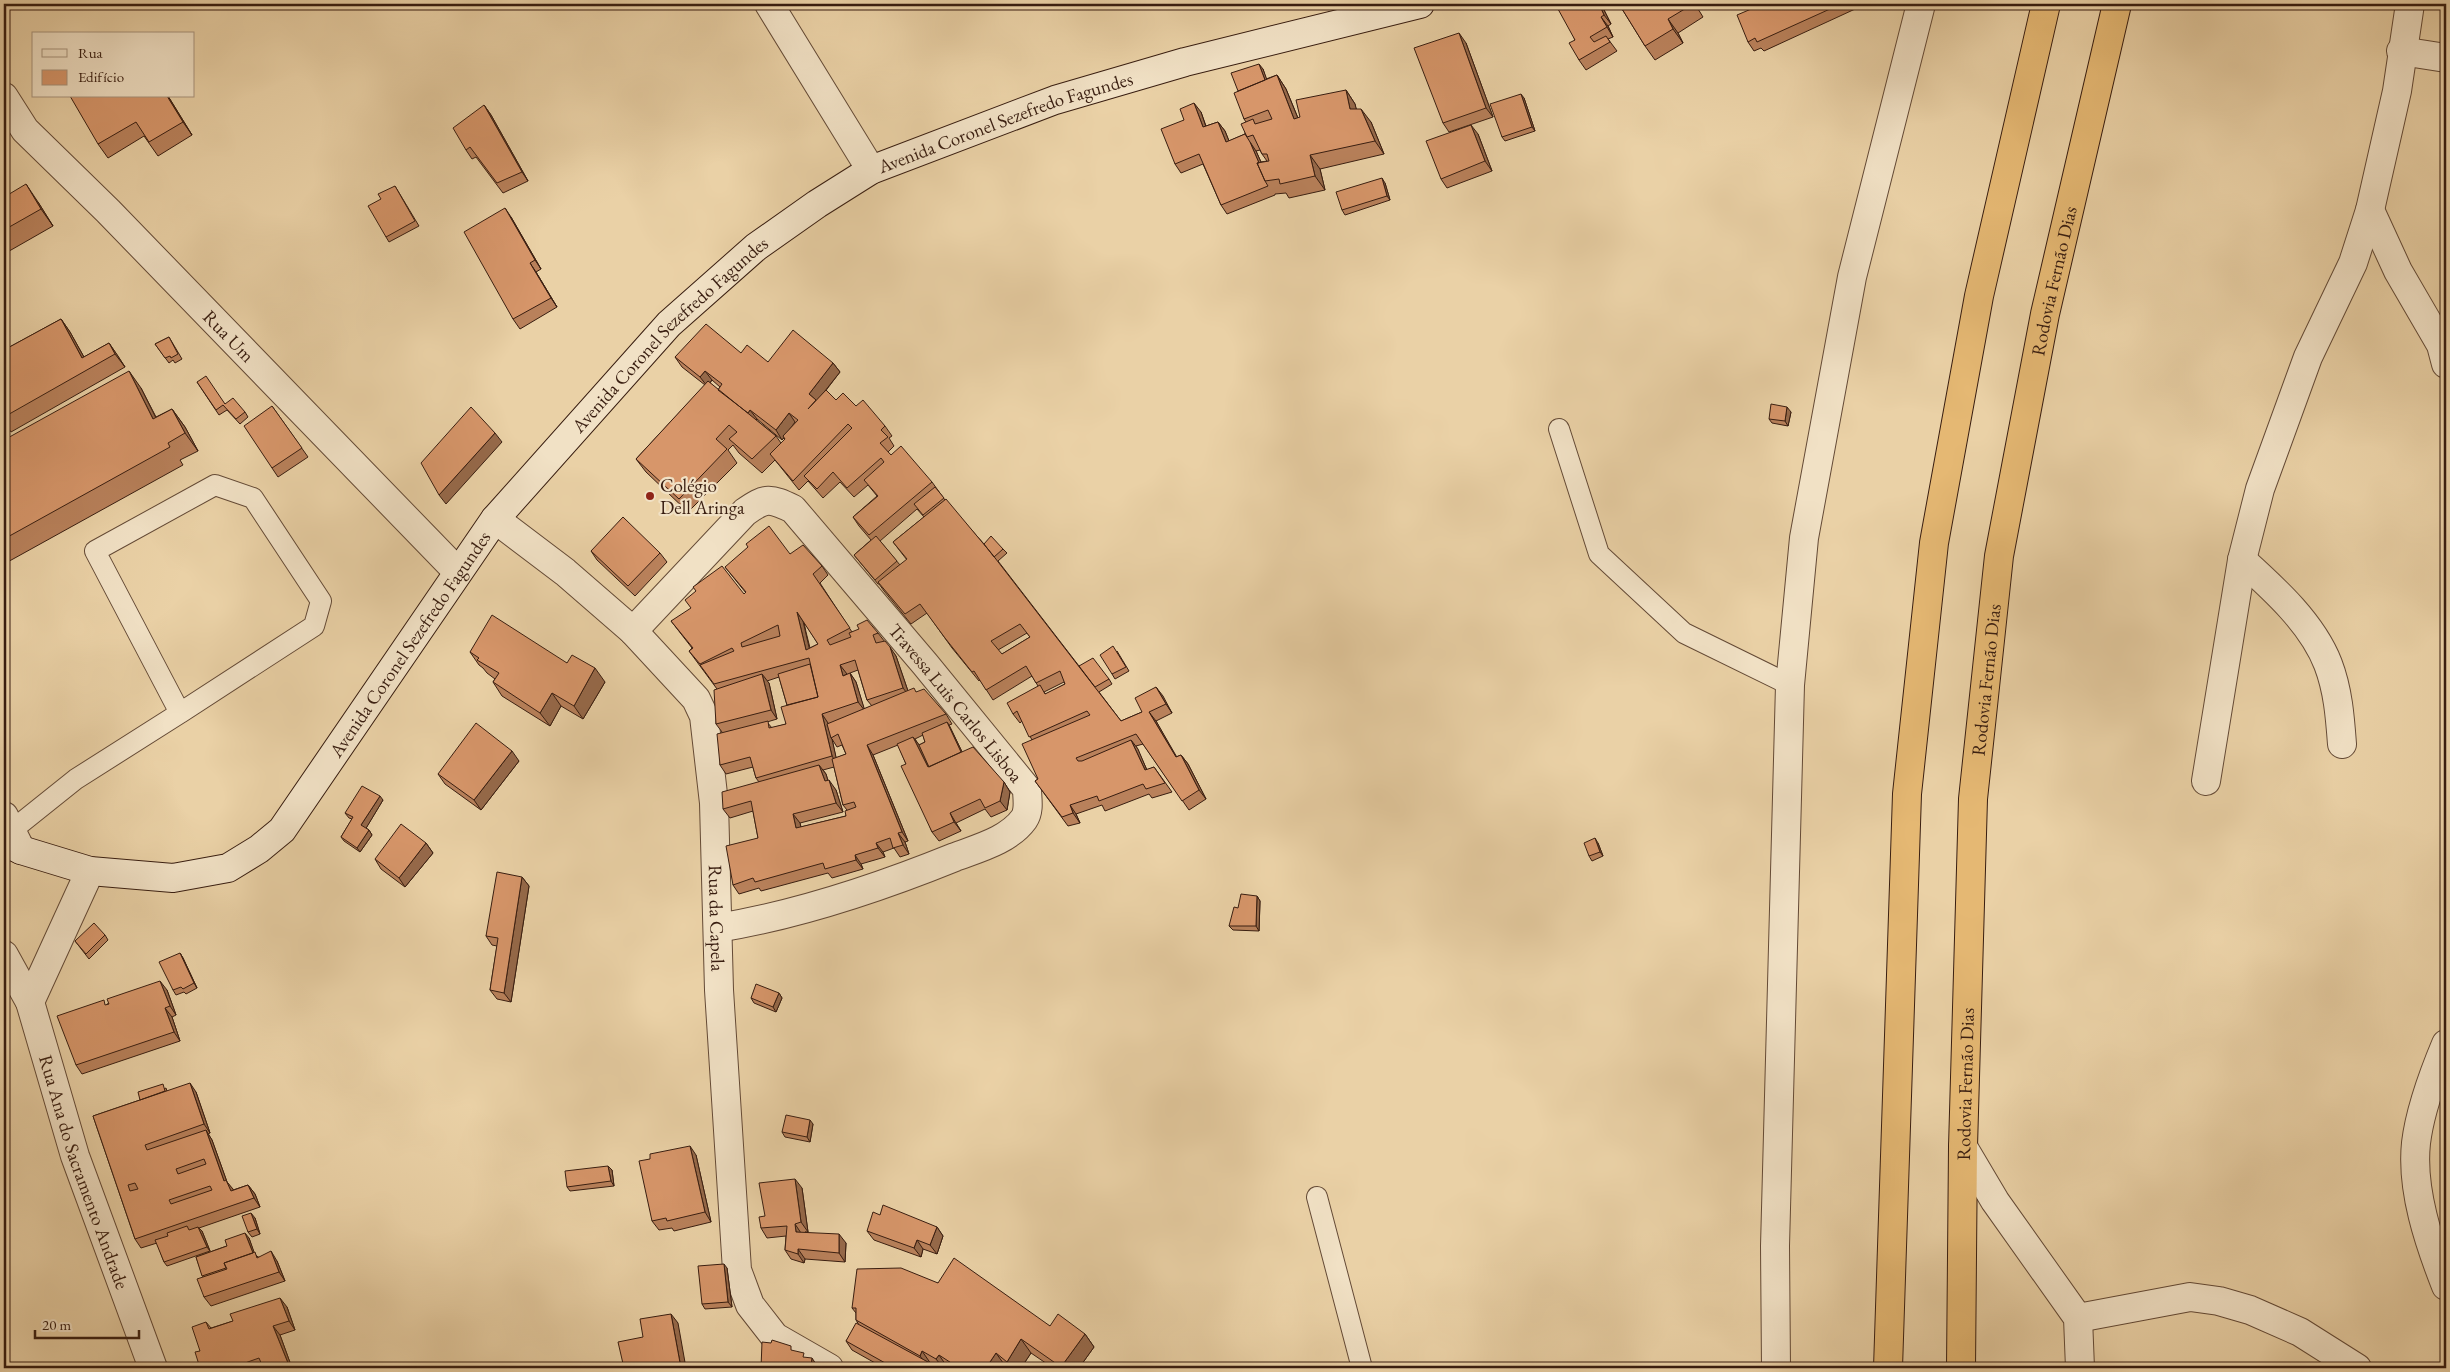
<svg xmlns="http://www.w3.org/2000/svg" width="2450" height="1372" viewBox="0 0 2450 1372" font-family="'EB Garamond',serif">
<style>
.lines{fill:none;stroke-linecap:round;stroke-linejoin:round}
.service-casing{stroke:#644a36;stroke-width:22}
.minor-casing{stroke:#644a36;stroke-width:30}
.tertiary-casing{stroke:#644a36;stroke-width:30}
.secondary-casing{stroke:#381d10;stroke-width:30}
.motorway-casing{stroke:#381d10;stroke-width:30}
.service{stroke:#f1e1c5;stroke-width:20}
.minor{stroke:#f1e1c5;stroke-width:28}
.tertiary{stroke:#f1e1c5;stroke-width:28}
.secondary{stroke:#f1e1c5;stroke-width:28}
.motorway{stroke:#e5b873;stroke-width:28}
.wall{fill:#b9815b;stroke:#381d10;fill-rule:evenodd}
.shaded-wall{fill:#96694a;stroke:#381d10}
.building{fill:#d7966a;stroke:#381d10;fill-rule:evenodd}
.poi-dot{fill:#8f2418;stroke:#f1e1c5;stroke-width:2}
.labels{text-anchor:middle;stroke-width:4.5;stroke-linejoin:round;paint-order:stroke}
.street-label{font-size:19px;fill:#381d10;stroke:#f1e1c5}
.poi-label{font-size:19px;fill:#381d10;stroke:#f1e1c5;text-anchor:start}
</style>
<rect width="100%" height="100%" fill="#ead1a6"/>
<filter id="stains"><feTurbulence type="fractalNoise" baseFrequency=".004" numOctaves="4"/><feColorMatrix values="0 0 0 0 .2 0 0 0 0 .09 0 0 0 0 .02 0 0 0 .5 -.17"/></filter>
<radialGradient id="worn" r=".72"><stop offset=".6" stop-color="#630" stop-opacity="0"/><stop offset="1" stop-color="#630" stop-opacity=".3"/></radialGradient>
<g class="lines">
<g class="service-casing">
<path id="service" d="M1559,429L1599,554L1684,633L1790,685
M11,831L76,779L180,713L95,551L215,485L253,498L321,601L314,626L180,713
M1317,1197L1362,1368"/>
</g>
<g class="minor-casing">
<g id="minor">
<path d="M769,4L871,170"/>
<path d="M2401,51L2446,58"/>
<path id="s1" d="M4,97L25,130L108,211L457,571"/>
<path d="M2370,210L2398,271L2441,345L2446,364"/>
<path id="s2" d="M495,519L565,572L633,631L696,699L704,716L714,803L719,990L737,1270L750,1305L775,1337L829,1368"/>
<path d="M2242,560C2274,589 2312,623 2328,664C2338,690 2340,717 2342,744"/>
<path id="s3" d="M633,631L745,512C766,497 770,498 793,509L925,664L1027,789C1027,798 1030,810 1024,819C1009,840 979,848 955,857C881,887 797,915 718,928"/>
<path d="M2206,781L2242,560L2260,489L2308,357L2353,263L2370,210L2397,91L2410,4"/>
<path d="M4,816L21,850"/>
<path id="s4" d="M4,955L30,1002L75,1156L153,1368"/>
<path d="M30,1002L90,871"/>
<path d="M2446,1044C2433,1075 2420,1110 2416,1143C2411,1190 2429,1243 2446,1286"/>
<path d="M2078,1318L2190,1297L2219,1301L2250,1310L2300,1332L2357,1368"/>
<path d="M1776,1368L1775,1246L1790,685L1804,538L1852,277L1921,4"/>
</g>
</g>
<g class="tertiary-casing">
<path id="tertiary" d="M1963,1147L1995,1201L2078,1318L2080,1368"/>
</g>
<g class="secondary-casing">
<g id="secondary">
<path id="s5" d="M4,842L21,850L90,871L173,878L228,868L259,849L282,830L495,519L669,324L756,247L817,204L871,170L1055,100L1185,62L1420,4"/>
</g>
</g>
<g class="motorway-casing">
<g id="motorway">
<path d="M1888,1368L1907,794L1934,543L1979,296L2046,4"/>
<path id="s6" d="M1961,1368L1963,1147L1973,799L1999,556L2045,314L2117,4"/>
</g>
</g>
<use href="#service" class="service"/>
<use href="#minor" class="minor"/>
<use href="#tertiary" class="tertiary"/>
<use href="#secondary" class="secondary"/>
<use href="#motorway" class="motorway"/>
</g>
<path class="wall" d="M1567,4H1601L1611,24L1608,26L1613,37L1608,39L1617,51L1586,70L1579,60Z
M1619,4H1695L1703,17L1678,33L1683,43L1655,60L1645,46Z
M1763,4H1866L1764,51L1761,48L1754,51L1748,42Z
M1466,43L1493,117L1449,132L1443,123Z
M1263,69L1266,79L1277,75L1286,89L1298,118L1346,90L1355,104L1356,109L1371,122L1384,154L1320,169L1325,190L1289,198L1286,193L1275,194V195L1227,214L1221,205L1203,164L1181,173L1175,164L1184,120L1201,112L1206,126L1218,122L1225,131L1229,141L1245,134L1246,122L1244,119L1238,91ZM1260,150L1262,154L1267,161L1261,162L1256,151Z
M168,96L192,135L158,156L144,136L108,158L98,144Z
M1524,98L1535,131L1505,141L1502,137Z
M484,105L491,115L528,181L503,193L476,157L472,159L466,150Z
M1478,134L1492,171L1447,188L1441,179Z
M1385,183L1390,200L1345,215L1342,210Z
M395,186L419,226L389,242L386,237L381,199Z
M4,190L7,196L38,202L53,226L4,254Z
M511,217L541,269L536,272L557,307L520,329L513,319Z
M61,319L70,332L84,357L109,343L125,367L11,432L4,422V350Z
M169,337L182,359L175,363L173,360L169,363L155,344Z
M741,353L768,362L833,363L840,372L824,393L836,400L856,406L885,426L892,436L889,438L894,446L888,452L891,455L932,482L945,500L984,544L1003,549L1007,553L998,561L1079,666L1109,679L1112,684L1099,692L1121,721L1142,712L1156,687L1172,713L1156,721L1176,757L1181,755L1188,764L1206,799L1189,810L1143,744L1136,746L1147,770L1154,767L1172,792L1152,798L1149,794L1105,811L1102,805L1076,814L1080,823L1068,826L1035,781L1038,779L1032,740L1022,721L1020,723L1013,714L1038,686L1032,676L993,700L980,680L979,681L952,648L927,613L911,624L884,591L879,584H878L854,555L871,540L859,526L853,517L877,496L868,485L854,497L840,482L823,498L808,481L799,490L775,460L762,473L739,453L733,445L728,450L737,463L688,512L646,472L636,459L705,385L682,367L675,357ZM712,380L720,387L718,390L710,383ZM757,419L782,440L784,438L785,439L781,443L776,436L756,420ZM917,509L924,517L893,542L907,560L900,565L880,541ZM1027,633L1030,637L1002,654L998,650ZM1064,682L1065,684L1046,694L1044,692Z
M197,382L225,404L245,412L248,417L240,424L227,410L219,415Z
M141,388L156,417L172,409L185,427L198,451L180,460L183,465L4,564V440Z
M272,406L308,457L278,477L272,468Z
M1791,412L1788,426L1772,423L1769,419Z
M591,551L660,553L667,562L635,596L597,560Z
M790,554L822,566L828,575L820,583L852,632L878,633L896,656L908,691L916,692L946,714L952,724L949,725L962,752L1004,782L1010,792L1007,810L991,817L985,809L956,823L961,831L939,841L932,832L906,764L898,745L873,755L908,841L905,842L909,854L900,857L894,848L883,852L885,857L861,864L863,869L832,878L828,873L761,891L759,888L739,894L733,885L758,838L753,811L730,818L723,809L759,782L756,778L753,767L726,774L720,765L722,732L716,724L717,689L689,651L692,648L671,621L744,594L746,593L725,567ZM804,622L818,644L810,648L806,632ZM858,670L867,700L872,706L864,709L856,682L850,673ZM779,677L787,705L786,724L772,728L767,722L777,719L769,683L767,681ZM923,735L925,742L919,745L915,739ZM832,739L837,747L842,745L846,754L836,758ZM834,767L843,805L847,810L846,816L801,827L800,823L843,812L836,790L828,781L826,774L823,770Z
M1117,651L1129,671L1115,679L1112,674Z
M470,652L567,663L605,682L583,719L561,706L550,726L502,696L493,682L495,679L487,673L483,668L479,665Z
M519,761L481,810L445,784L438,774Z
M383,800L366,828L369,830L372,835L360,852L344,841L341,837L352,819L349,818L345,813Z
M426,843L433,853L405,887L381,869L375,859Z
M1598,843L1603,856L1592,861L1589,856Z
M522,877L529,886L511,1002L497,999L490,990L497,946L492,945L486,936Z
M1257,896L1260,901L1259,931L1233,930L1229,926Z
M105,935L108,940L89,959L75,941Z
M180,953L183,958L197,988L186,994L184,992L176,995L173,990Z
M167,990L176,1015L172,1017L180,1041L82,1074L76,1065L107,1004Z
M779,993L782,998L776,1012L754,1003L751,998Z
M166,1088L167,1091L196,1092L210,1133L208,1134L212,1140L227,1182L233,1190L248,1185L255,1194L260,1207L199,1228L202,1231L210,1251L167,1266L164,1262L157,1243L141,1248L135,1239L93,1116L140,1100Z
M813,1124L810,1142L785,1137L782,1132Z
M696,1155L711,1222L674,1231L672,1228L659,1230L652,1221Z
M612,1170L614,1186L570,1191L567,1187Z
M802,1188L808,1232H805L846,1243L845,1262L805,1259L804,1263L791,1259L785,1250L786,1236L767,1238L761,1228L765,1216Z
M255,1218L260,1234L252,1237L248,1232Z
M937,1227L943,1236L937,1254L923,1249L921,1257L874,1240L867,1231Z
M249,1238L254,1253L258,1257L277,1261L285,1281L211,1306L204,1297L203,1277L196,1257Z
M727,1268L732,1307L705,1309L702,1304Z
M938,1283L1050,1326L1085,1334L1094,1347L1079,1368H1053L1031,1353L1021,1368H1007L1006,1367L1005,1368H884L852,1350L846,1341L859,1325L856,1320V1313L852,1308Z
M287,1307L295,1330L280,1335L292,1368H200V1351L206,1322L211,1328L233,1321Z"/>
<path class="shaded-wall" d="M1599,4H1601L1611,24L1604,15Z
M1601,17L1608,26L1613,37Z
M1668,19L1678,33L1683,43L1673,29Z
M1459,33L1466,43L1493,117L1486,108Z
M1259,64L1263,69L1271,91L1267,86Z
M1277,75L1286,89L1304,133L1294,119Z
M1346,90L1355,104L1360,123L1350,109Z
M1521,94L1524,98L1535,131L1532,127Z
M167,96H168L192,135L183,122Z
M1194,103L1201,112L1209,136L1203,127Z
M484,105L491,115L528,181L522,172Z
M1361,109L1371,122L1384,154L1375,141Z
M1218,122L1225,131L1233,151L1226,142Z
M1471,125L1478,134L1492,171L1485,161Z
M1250,142L1256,151L1269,180H1266Z
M1310,155L1320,169L1325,190L1315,176Z
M1382,178L1385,183L1390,200L1387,196Z
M26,184L38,202L53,226L41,209Z
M505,208L511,217L541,269L535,260Z
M530,263L536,272L557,307L551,298Z
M61,319L70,332L90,368L82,358Z
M109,343L118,356L125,367L115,354Z
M833,363L840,372L817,401L809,394Z
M129,371L141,388L165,436L153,419Z
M705,371L712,380L707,386L700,377Z
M1787,407L1791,412L1788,426L1785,421Z
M172,409L185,427L198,451L185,433Z
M750,410L757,419L753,423L747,414Z
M789,413L795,422L782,440L776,430Z
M495,433L502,442L446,504L439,495Z
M797,612L803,621L812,660L806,650Z
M890,647L896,656L910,697L903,688Z
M840,665L847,674L843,676Z
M595,668L605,682L583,719L574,706Z
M850,673L856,682L865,711L858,702Z
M762,674L769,683L777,719L771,710Z
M1156,687L1163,696L1172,713L1166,704Z
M552,693L561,706L550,726L540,713Z
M1149,712L1156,721L1182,766L1176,757Z
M822,714L828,723L832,737L831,738L832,739L838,766L832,756Z
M947,722L950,727L967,762L963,757Z
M913,737L920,746L931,772L928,767Z
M1131,740L1138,749L1151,780L1145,770Z
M867,745L873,755L908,841L902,832Z
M512,751L519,761L481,810L474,800Z
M1181,755L1188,764L1206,799L1199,790Z
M819,765L826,774L831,791L825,781Z
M829,780L836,790L843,812L836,803Z
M1004,782L1010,792L1007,810L1000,801Z
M380,796L383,800L365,830L361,825Z
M1070,805L1076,814L1080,823L1073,813Z
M950,813L956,823L961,831L954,822Z
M793,814L800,823L803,837L796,828Z
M369,830L372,835L360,852L357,848Z
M898,833L905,842L909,854L903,845Z
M1595,838L1598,843L1603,856L1600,852Z
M426,843L433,853L405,887L399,878Z
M876,843L883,852L885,857L878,848Z
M855,855L861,864L863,869L856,860Z
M522,877L529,886L511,1002L504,993Z
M1257,896L1260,901L1259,931L1256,926Z
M180,953L183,958L197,988L194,983Z
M160,981L167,990L176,1015L170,1006Z
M779,993L782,998L776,1012L773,1007Z
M165,1008L172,1017L180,1041L174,1032Z
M190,1083L196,1092L210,1133L204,1124Z
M810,1120L813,1124L810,1142L807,1137Z
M206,1130L212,1140L227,1182L233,1189L237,1201L224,1181Z
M690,1146L696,1155L711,1222L705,1212Z
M608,1166L612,1170L614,1186L611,1181Z
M795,1179L802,1188L808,1232L801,1222Z
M248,1185L255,1194L260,1207L254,1198Z
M251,1213L255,1218L260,1234L257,1229Z
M795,1224L801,1233L796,1232Z
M198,1227L202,1231L210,1251L207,1247Z
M937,1227L943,1236L937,1254L930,1245Z
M245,1233L249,1238L258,1263L255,1258Z
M839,1234L846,1243L845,1262L839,1253Z
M917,1240L923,1249L921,1257L914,1248Z
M798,1249L805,1259L804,1263L798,1254Z
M271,1251L277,1261L285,1281L279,1272Z
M724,1264L727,1268L732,1307L728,1302Z
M280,1298L287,1307L295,1330L289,1321Z
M671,1314L678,1323L686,1368H681Z
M273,1326L280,1335L292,1368H290Z
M1085,1334L1094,1347L1079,1368H1062L1061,1367Z
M1021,1339L1031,1353L1021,1368H1012L1007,1362Z
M922,1351L931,1364L929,1368L920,1356Z
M996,1353L1006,1367L1005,1368H986Z
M939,1355L948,1368H943L936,1359Z
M812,1358L818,1367L811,1365Z"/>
<path class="building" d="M1567,4H1599L1604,15L1601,17L1607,27L1590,37L1594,42L1606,36L1610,42L1579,60L1569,43L1575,40L1558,9Z
M1619,4H1693L1668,19L1673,29L1645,46Z
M1763,4H1841L1757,42L1755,38L1748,42L1737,15Z
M1459,33L1486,108L1443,123L1414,48Z
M1259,64L1265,80L1238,91L1231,73Z
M1277,75L1294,119L1300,117L1296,100L1346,90L1350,109H1361L1375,141L1310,155L1315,176L1280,184L1279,179L1265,181L1257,163L1269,161L1267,154H1262L1253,135L1247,137L1241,124L1253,119L1255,124L1272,119L1268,110L1244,119L1234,93Z
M1521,94L1532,127L1502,137L1490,104Z
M70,96H167L183,122L149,142L136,122L98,144Z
M1194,103L1203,127L1218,122L1226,142L1245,134L1250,142L1259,163H1257L1265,181L1268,186L1221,205L1199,154L1175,164L1161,129L1184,120L1180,109Z
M484,105L522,172L497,183L470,147L466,150L453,128Z
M1471,125L1485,161L1441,179L1426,141Z
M1382,178L1387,196L1342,210L1336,192Z
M26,184L41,209L4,230V193L6,196Z
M395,186L415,221L386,237L368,206L381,199L378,194Z
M505,208L535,260L530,263L551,298L513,319L464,232Z
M61,319L82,358L109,343L115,354L4,417V350Z
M706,324L741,353L747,345L768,362L793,330L833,363L809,394L816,400L808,409L826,390L836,400L843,393L856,406L863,400L885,426L881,430L888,437L880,443L891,455L901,446L932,482L869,535L853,517L878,496L864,480L884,462L881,458L847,488L833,472L817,489L804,476L852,428L848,424L793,481L770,454L785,439L783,436L798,420L789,413L776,430L750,410L748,413L718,390L722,384L705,371L700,377L675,357Z
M169,337L178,354L171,358L170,356L165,358L155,344Z
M129,371L153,419L172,409L185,433L168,443L170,447L4,539V440Z
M206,376L225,404L233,398L245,412L236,419L223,405L216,410L197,382Z
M708,381L776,436L752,459L729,439L737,432L729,425L716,439L727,449L679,499L636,459Z
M1771,404L1787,407L1785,421L1769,419Z
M272,406L302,448L272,468L244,426Z
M471,407L495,433L439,495L421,463Z
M935,487L944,498L923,515L914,504Z
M946,499L992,554L1121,721L1142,712L1135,698L1156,687L1166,704L1149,712L1176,757L1181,755L1199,790L1182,801L1136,734L1076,758L1078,761H1082L1131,740L1145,770L1154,767L1165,783L1146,789L1143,784L1099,801L1097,796L1070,805L1073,813L1062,817L1035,781L1038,779L1022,744L1090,715L1087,711L1029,737L1017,711L1013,714L1007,703L1040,685L1045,694L1065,684L1060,671L1036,683L1026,666L986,690L974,671L972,672L945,638L920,604L905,614L878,582L907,559L893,542ZM1020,624L1030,637L1002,654L991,641Z
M623,517L660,553L628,586L591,551Z
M769,526L790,554L803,545L822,566L813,574L850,628L827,640L830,645L851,637L849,633L859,629L857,625L867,620L878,633L873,635L876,643L885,641L890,647L903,688L867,700L855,660L840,665L843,676L850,673L858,702L822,714L832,756L756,778L750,757L720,765L717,734L768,721L769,728L786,724L781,707L818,697L809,658L714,684L700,665L734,651L732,648L700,664L689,651L693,648L671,621L691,608L685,600L696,591L693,587L722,566L744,594L746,592L725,567L748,547L746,544ZM797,612L818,644L806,650ZM778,625L780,636L742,647L741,643Z
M876,536L897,561L875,580L854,555Z
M991,536L1003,549L994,557L984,544Z
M492,615L567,663L572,655L595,668L574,706L552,693L540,713L493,682L499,673L477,660L479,658L470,652Z
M1113,646L1126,667L1112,674L1100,655Z
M1093,658L1109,679L1095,687L1079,666Z
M810,664L818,697L787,705L778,674Z
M762,674L771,710L716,724L714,690Z
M914,688L916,692L924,689L946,714L867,745L902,832L898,833L903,845L893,848L890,838L876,843L878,848L855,855L856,860L825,869L823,863L755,882L753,878L733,885L726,846L758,838L751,801L723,809L722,792L819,765L825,781L829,780L836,803L793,814L796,828L846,816L845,811L856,807L854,802L843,805L832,759L846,754L838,734L831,738L827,724Z
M947,722L961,752L929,767L919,745L925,742L922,733Z
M476,723L512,751L474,800L438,774Z
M913,737L928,767L973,747L1004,782L1000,801L985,808L980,799L950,813L954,822L932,832L901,766L906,764L897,744Z
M362,786L380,796L361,825L369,830L357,848L341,837L353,817L345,813Z
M401,824L426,843L399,878L375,859Z
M1595,838L1600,852L1589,856L1584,843Z
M497,872L522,877L504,993L490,990L498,938L486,936Z
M1241,894L1257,896L1256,926H1229L1234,907L1238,908Z
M94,923L105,935L86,954L75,941Z
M180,953L194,983L183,989L181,987L173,990L159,962Z
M160,981L170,1006L165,1008L174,1032L76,1065L57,1016L104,1000L105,1005L109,1004L107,999Z
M756,984L779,993L773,1007L751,998Z
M190,1083L204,1124L145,1145L147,1150L206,1130L224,1181L226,1180L231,1191L248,1185L254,1198L135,1239L93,1116ZM204,1159L206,1164L178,1174L176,1169ZM135,1183L138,1189L130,1191L128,1185ZM210,1186L212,1190L171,1204L169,1200Z
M163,1084L165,1091L140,1100L138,1092Z
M786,1115L810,1120L807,1137L782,1132Z
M690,1146L705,1212L667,1221L666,1218L652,1221L639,1161L650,1159V1154Z
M608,1166L611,1181L567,1187L565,1171Z
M795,1179L801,1222L795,1224L796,1232L839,1234V1253L798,1249V1254L785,1250L787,1226L761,1228L759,1217L765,1216L759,1183Z
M883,1205L937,1227L930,1245L917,1240L914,1248L867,1231L873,1212L880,1215Z
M251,1213L257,1229L248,1232L242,1216Z
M187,1226L189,1230L198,1227L207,1247L164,1262L155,1240L168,1236L167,1233Z
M245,1233L253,1253L224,1263L226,1268L202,1276L196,1257L227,1246L225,1240Z
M271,1251L279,1272L204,1297L197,1279L227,1269L224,1263L255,1252L257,1258Z
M954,1258L1050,1326L1058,1314L1085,1334L1061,1367L1021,1339L1007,1362L996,1353L986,1368H959L939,1355L936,1359L922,1351L920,1356L856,1320V1308H852L857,1269L901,1268L938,1283Z
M724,1264L728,1302L702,1304L698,1266Z
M280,1298L289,1321L273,1326L290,1368H252L262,1365L259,1358L231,1368H200L195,1352L200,1351L192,1327L206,1322L209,1329L233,1321L230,1314Z
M671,1314L681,1368H624L618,1342L643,1337L640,1319Z
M856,1323L939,1368H894L846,1341Z
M772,1340L791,1346V1350L804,1353L803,1357L812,1358L811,1365L824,1367V1368H761L762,1342L771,1343Z"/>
<circle class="poi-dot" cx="650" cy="496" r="5"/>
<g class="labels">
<g class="street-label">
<text dy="7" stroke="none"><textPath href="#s5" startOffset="1332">Avenida Coronel Sezefredo Fagundes</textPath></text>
<text dy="7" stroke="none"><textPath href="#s6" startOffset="1094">Rodovia Fernão Dias</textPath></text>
<text dy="7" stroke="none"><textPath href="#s1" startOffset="329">Rua Um</textPath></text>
<text dy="7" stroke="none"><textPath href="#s5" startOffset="928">Avenida Coronel Sezefredo Fagundes</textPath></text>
<text dy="7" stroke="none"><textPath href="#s5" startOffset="522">Avenida Coronel Sezefredo Fagundes</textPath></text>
<text dy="7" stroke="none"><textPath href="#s6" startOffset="689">Rodovia Fernão Dias</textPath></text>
<text dy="7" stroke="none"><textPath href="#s3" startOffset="469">Travessa Luis Carlos Lisboa</textPath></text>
<text dy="7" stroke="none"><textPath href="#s2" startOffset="492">Rua da Capela</textPath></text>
<text dy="7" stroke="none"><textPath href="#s6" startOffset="284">Rodovia Fernão Dias</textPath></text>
<text dy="7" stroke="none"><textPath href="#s4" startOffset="232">Rua Ana do Sacramento Andrade</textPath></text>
</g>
<g class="poi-label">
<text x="660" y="492">Colégio<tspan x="660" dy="22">Dell Aringa</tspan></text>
</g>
</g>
<rect width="2450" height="1372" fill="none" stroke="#ead1a6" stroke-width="20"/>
<rect x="5" y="5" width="2440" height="1362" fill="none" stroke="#381d10" stroke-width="2.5"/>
<rect x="10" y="10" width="2430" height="1352" fill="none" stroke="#381d10"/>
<rect x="32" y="32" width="162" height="65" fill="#f1e1c5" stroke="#a7937d"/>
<rect x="42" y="49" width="25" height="8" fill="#f1e1c5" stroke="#a7937d"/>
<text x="78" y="58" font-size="15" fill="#381d10">Rua</text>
<rect x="42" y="70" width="25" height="15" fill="#d7966a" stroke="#a7937d"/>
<text x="78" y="82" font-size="15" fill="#381d10">Edifício</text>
<path d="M35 1330v8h104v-8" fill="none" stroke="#381d10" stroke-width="2.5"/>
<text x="42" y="1330" font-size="15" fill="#381d10" stroke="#f1e1c5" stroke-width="4" paint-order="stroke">20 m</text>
<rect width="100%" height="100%" filter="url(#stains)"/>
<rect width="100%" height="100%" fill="url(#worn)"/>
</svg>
